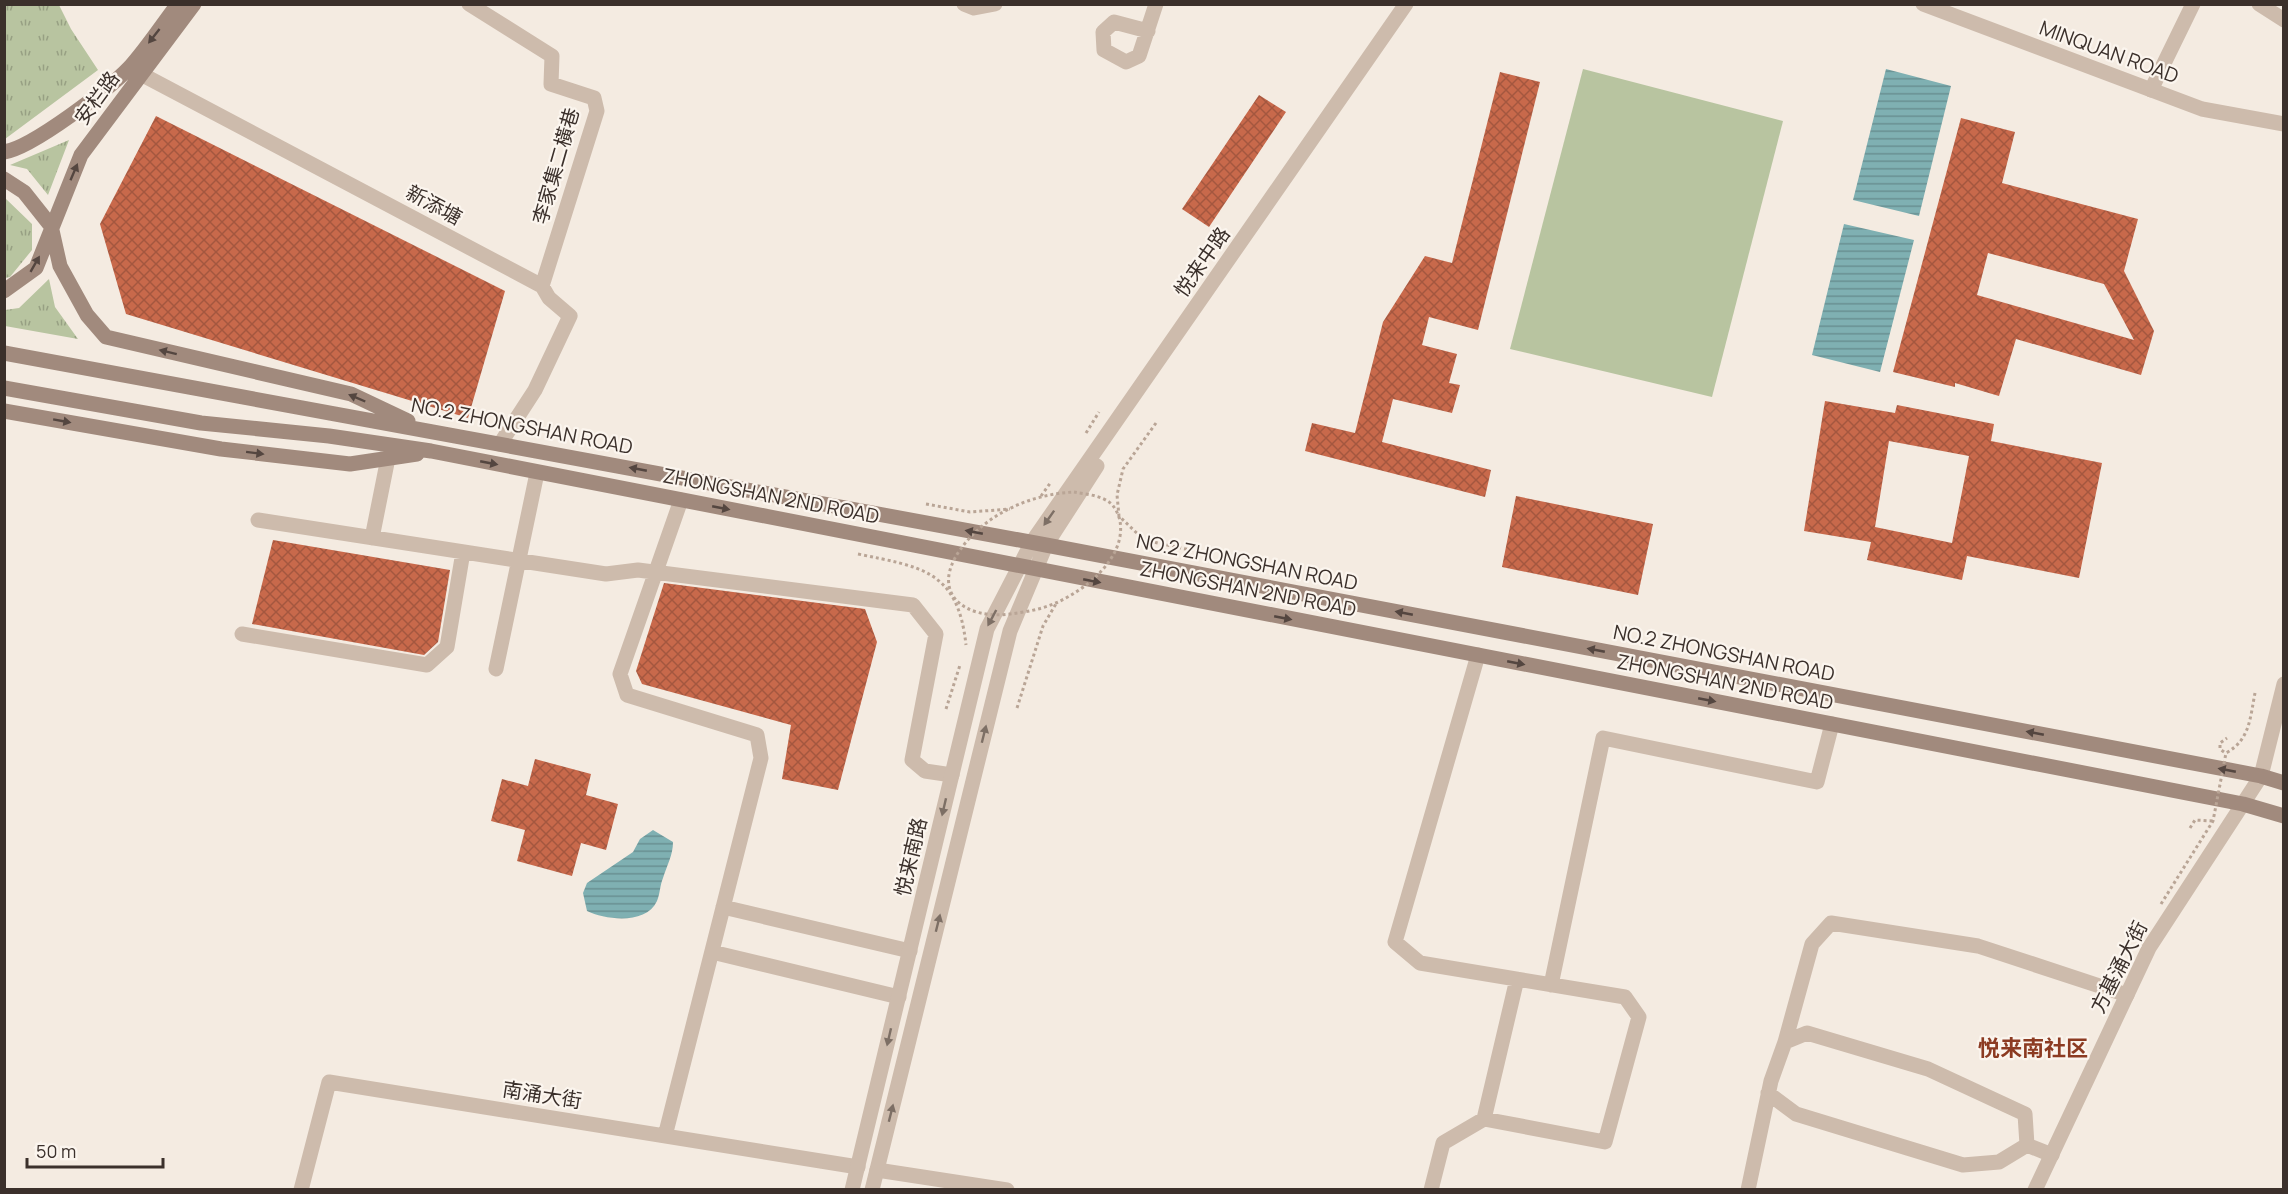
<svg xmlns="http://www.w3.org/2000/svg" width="2288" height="1194" viewBox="0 0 2288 1194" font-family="Manrope,'Noto Sans SC',sans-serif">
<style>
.grass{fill:url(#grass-tufts)}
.pitch{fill:#b8c4a0}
.water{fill:url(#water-rules)}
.building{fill:url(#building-cross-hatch);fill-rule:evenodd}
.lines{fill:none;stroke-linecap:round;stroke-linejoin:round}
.path{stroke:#b9a596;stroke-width:3;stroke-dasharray:3 3;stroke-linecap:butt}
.minor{stroke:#cdbbac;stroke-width:15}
.tertiary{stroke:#cdbbac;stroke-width:15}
.secondary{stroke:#a18a7d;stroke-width:15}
.path-bridge{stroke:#b9a596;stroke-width:3;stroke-dasharray:3 3;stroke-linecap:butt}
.oneway{fill:#544640}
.oneway2{fill:#7d6f65}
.labels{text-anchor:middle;stroke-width:4.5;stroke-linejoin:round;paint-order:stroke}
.street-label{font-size:20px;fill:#3b302b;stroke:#fbf5ee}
.quarter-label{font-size:22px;font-weight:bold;fill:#8c3b22;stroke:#fbf5ee}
</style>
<defs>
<pattern id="grass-tufts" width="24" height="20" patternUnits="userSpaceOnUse" patternTransform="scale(1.5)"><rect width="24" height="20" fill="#b8c4a0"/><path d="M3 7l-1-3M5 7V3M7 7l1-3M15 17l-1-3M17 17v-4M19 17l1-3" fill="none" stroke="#97a083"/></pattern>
<pattern id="water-rules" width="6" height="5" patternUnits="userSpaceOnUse" patternTransform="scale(1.5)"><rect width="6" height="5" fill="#7fb0b2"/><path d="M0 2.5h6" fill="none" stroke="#699091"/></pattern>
<pattern id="building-cross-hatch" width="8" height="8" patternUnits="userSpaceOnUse" patternTransform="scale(1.5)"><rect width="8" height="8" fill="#c8694b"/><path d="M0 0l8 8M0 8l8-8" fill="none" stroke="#a4573f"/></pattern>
</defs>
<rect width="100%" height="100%" fill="#f4ebe1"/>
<path class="grass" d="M4,5H59L71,29L98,70L5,139Z
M69,140L48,195L27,169L10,165Z
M4,197L32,224V250L10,277L5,278Z
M49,279L55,307L78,339L5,326V310L19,308Z"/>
<path class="pitch" d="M1583,69L1783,121L1712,397L1510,349Z"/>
<path class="water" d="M1886,69L1951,86L1919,216L1853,200Z
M1844,224L1914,240L1880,372L1812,355Z
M653,830L673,842C673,855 667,865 663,878C660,885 660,894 657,901C646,925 606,920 587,911L583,893L587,883L633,852L640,839Z"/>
<path class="building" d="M1500,72L1540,82L1478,330L1429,317L1422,345L1457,354L1449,383L1460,385L1452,413L1393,399L1382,442L1491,470L1485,497L1305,451L1312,423L1355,433L1383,322L1425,256L1452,263Z
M1259,95L1286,112L1209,227L1182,209Z
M156,116L505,291L468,418L126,314L100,224Z
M1961,118L2015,132L2002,183L2138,219L2124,271L2154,331L2141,375L2016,339L1999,396L1955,383V387L1893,372ZM1988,253L2104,284L2134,340L1977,295Z
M1825,401L1895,413L1897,405L1994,424L1991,441L2102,463L2079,578L1967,556L1962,580L1867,560L1871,542L1804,531ZM1889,441L1969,456L1952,543L1875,527Z
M1516,496L1653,524L1638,595L1502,567Z
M273,540L450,570L438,642L424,655L252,624Z
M664,583L865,609L877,642L838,790L782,779L791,725L642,684L636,671Z
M535,759L591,774L586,795L618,804L606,850L581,843L572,876L517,861L525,830L491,821L502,779L528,786Z"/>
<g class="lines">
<path class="path" d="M1156,423L1123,469L1117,495L1119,516L1144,540L1213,555
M1086,433L1099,412
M1041,496L1051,482
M926,504L970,512L1010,509
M858,554C921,567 958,570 966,645
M1017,708L1043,626L1057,602
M946,709L960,665
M2224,752L2220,749V743L2227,738
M2190,828L2195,820L2213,821"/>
<path class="minor" d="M469,4L552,56L551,84L594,98L597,111L542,286
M964,4L974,8L995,4
M2259,4L2284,20
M1148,31L1114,22L1103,32L1104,50L1126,62L1139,56L1156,4
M141,74L542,286L549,298L570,316L535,390L500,444
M2151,90L2193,4
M258,520L606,574L638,570L913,605L936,634L912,760L925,771L952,775
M372,538L388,458
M242,634L427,665L447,647L463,552
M1478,655L1395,942L1420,963L1625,997L1639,1017L1605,1142L1484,1119
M496,669L537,473
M2261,776L2284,684
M723,907L910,951
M712,952L899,997
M1551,985L1603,738L1817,782L1832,724
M1768,1093L1796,1114L1963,1165L1999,1162L2027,1145L2025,1114L1928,1069L1807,1033L1785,1042
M665,1136L761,758L757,735L627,695L620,674L681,500
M2027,1145L2052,1155
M877,1170L1007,1190
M301,1190L329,1082L858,1167
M1431,1190L1443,1143L1484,1119L1517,979
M1748,1190L1771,1081L1785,1042L1812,944L1831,923L1978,946L2127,995"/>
<path class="tertiary" d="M1923,4L2202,109L2284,124
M852,1190L987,629L1032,542L1406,4
M872,1190L1010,631L1046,545L1097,466
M2035,1190L2149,948L2261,776"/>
<path class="secondary" d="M4,152C32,148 110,88 130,67C147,48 162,25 178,4
M4,179L24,192L51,226L60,266L87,315L106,337L351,394L408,421
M4,291L36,268L81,155L194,4
M4,353L1046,545L2261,776L2284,783
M4,388L201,423L329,436L431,451L2243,804L2284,816
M4,411L221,449L350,464L417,454"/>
<path class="path-bridge" d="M1074,492C1085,494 1099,495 1109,502C1114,505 1119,515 1120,521C1126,557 1088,588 1058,602C1043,609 1026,612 1010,614C966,620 929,594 960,550C985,514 1031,494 1074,492Z
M2161,904L2213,821L2226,753C2250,740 2250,718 2255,693"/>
</g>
<defs><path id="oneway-solid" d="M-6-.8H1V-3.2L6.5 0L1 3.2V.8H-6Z" transform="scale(1.5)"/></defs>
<g class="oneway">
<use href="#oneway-solid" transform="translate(154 36) rotate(128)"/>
<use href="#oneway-solid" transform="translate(74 172) rotate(-67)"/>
<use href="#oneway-solid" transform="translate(35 264) rotate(-60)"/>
<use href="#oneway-solid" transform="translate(168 352) rotate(-166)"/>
<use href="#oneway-solid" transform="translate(357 398) rotate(-157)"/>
<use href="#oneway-solid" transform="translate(62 421) rotate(10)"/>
<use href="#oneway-solid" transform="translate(255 453) rotate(7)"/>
<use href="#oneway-solid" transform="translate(489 463) rotate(11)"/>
<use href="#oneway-solid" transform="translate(638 469) rotate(-169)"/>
<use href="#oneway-solid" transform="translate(721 508) rotate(11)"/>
<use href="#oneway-solid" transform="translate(974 532) rotate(-169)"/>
<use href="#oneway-solid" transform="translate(1092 581) rotate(11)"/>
<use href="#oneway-solid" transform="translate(1404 613) rotate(-169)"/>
<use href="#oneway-solid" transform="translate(1283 618) rotate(11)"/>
<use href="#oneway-solid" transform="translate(1596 650) rotate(-169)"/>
<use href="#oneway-solid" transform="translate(1516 663) rotate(11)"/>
<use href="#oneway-solid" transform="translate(1707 700) rotate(11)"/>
<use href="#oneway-solid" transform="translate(2035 733) rotate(-169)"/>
<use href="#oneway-solid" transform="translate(2227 770) rotate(-169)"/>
</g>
<g class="oneway2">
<use href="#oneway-solid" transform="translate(1049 518) rotate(125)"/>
<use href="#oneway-solid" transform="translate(992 618) rotate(118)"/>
<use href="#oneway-solid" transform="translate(984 734) rotate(-76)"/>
<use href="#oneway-solid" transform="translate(944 807) rotate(103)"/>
<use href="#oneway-solid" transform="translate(938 923) rotate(-76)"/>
<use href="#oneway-solid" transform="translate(889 1037) rotate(103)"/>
<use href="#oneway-solid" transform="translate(891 1113) rotate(-76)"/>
</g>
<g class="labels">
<g class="street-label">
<text transform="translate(2109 52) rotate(20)" y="7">MINQUAN ROAD</text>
<text transform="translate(97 98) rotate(-54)" y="7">安栏路</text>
<text transform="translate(556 166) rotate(-74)" y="7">李家集二橫巷</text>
<text transform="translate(434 205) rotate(28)" y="7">新添塘</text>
<text transform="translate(1202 262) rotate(-55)" y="7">悦来中路</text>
<text transform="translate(522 426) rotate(11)" y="7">NO.2 ZHONGSHAN ROAD</text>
<text transform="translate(771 496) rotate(11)" y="7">ZHONGSHAN 2ND ROAD</text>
<text transform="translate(1247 562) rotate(11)" y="7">NO.2 ZHONGSHAN ROAD</text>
<text transform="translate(1248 589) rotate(11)" y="7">ZHONGSHAN 2ND ROAD</text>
<text transform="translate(1724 653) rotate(11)" y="7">NO.2 ZHONGSHAN ROAD</text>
<text transform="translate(1725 682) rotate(11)" y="7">ZHONGSHAN 2ND ROAD</text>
<text transform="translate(911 857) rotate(-77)" y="7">悦来南路</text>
<text transform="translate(2119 967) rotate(-63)" y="7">方基涌大街</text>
<text transform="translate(542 1095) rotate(9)" y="7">南涌大街</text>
</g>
<g class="quarter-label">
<text x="2033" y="1056">悦来南社区</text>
</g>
</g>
<rect width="2288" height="1194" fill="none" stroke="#3b302b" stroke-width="12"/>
<path d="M27 1158v9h136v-9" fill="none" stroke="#3b302b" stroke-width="3"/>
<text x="36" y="1158" font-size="18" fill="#3b302b" stroke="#fbf5ee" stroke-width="4.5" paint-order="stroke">50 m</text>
</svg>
